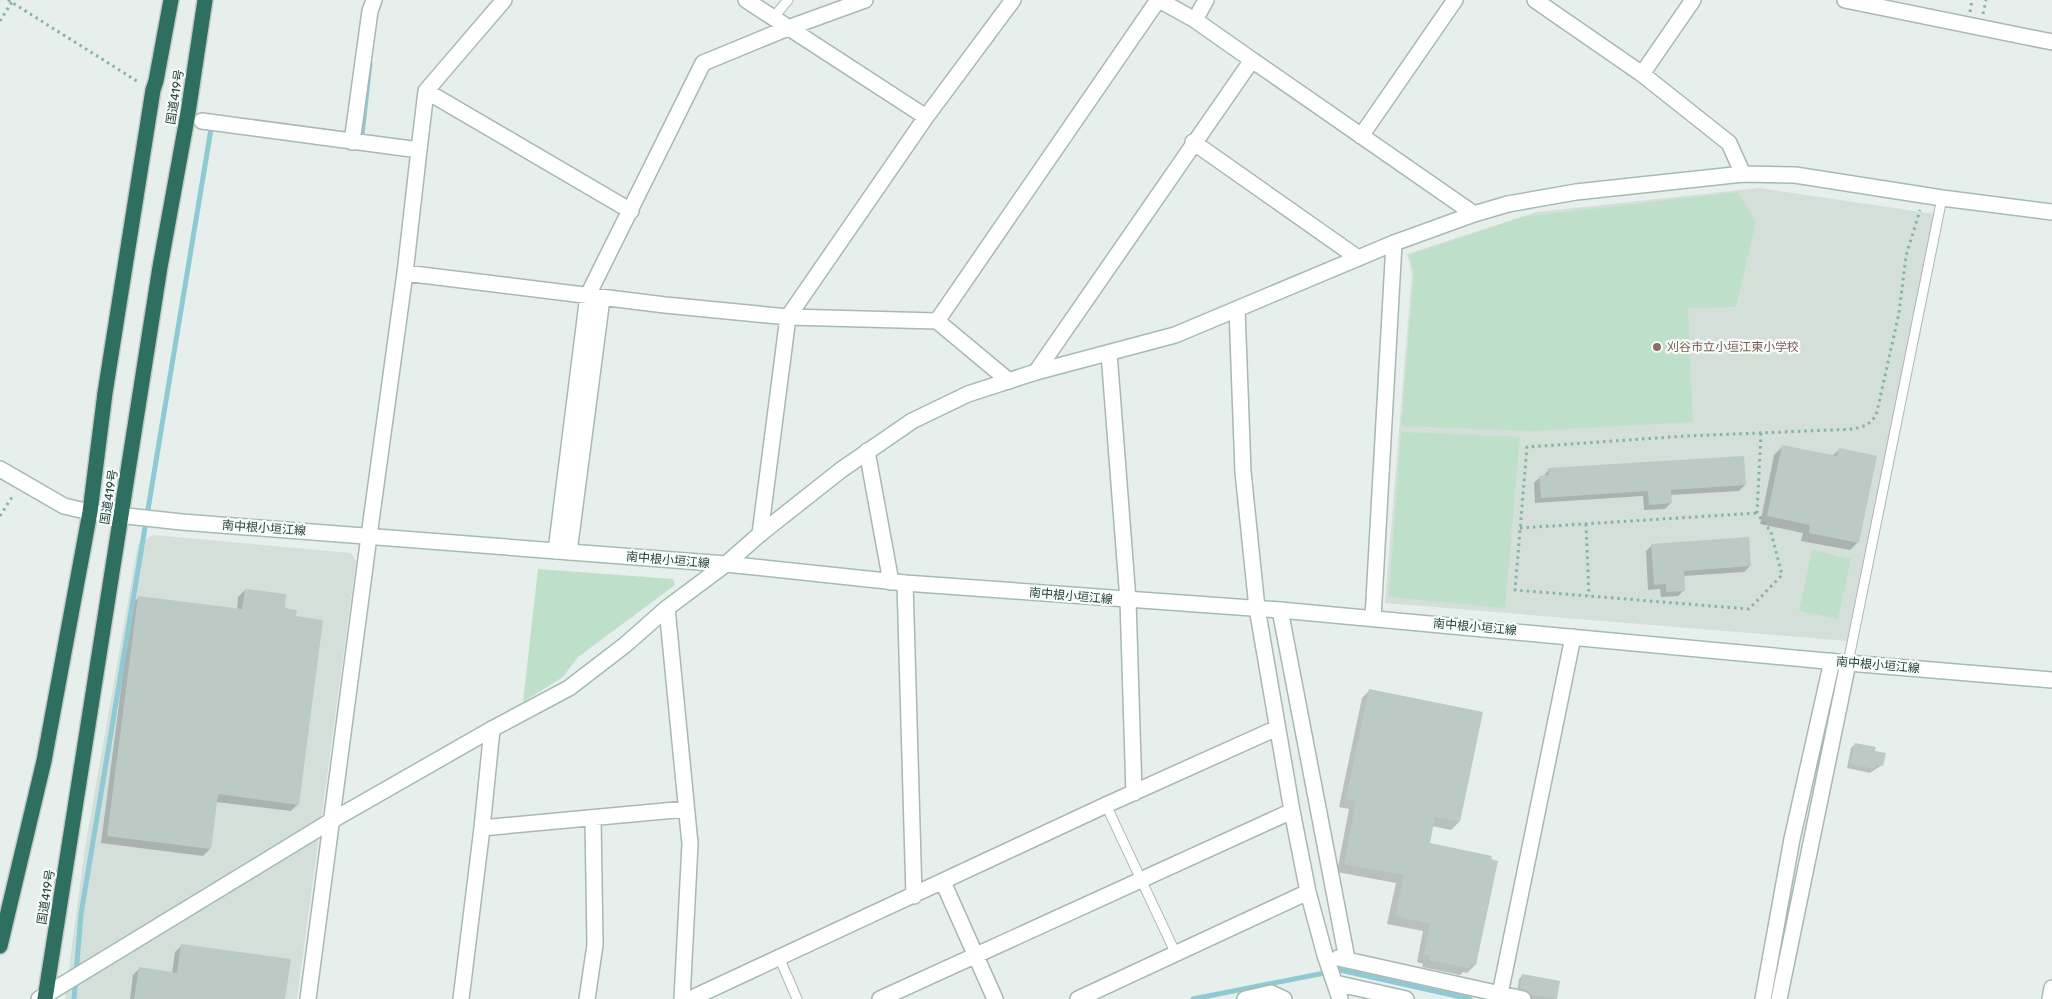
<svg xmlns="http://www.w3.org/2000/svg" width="2052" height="999" viewBox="0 0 2052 999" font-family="Rubik,'Noto Sans JP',sans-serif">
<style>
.built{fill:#d4dfda}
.green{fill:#bfe0c8}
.shadow{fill:#0003}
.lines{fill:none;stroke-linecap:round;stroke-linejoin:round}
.stream{stroke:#8ec9d4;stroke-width:5}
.building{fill:#bbcac4}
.lane-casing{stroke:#a8b8b2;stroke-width:11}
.street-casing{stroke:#a8b8b2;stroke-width:18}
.secondary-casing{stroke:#a4bbb3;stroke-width:18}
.highway-casing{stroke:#c2cac8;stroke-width:18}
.path{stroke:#86b3a5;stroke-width:3;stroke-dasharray:2.5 4;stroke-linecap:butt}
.lane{stroke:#fff;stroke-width:9}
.street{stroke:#fff;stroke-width:15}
.secondary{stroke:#fff;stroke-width:15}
.highway{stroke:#2f6f62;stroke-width:15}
.education-dot{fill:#8d6e63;stroke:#f7fbf9;stroke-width:2}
.labels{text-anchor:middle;stroke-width:4.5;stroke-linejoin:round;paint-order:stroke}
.street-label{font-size:12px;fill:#24423a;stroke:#f7fbf9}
.education-label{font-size:12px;fill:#785e54;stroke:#f7fbf9;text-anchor:start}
</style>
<rect width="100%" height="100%" fill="#e6efeb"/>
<path class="built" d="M1759,188L1934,214L1847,641L1385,603L1412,273L1407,254L1537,212Z
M153,535L351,553L356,561L297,999H65L85,848L138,544Z"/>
<path class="green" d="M1738,192L1756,222L1736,307L1688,308L1693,422L1530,431L1401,426L1414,272L1409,255L1522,217Z
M1401,432L1520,437L1505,608L1389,597Z
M1812,550L1851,559L1838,619L1799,611Z
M538,569L673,579L675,585L578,657L563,677L523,702Z"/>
<path class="shadow" d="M1782,447L1832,456L1839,450L1858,542L1850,550L1801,541L1803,533L1760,524L1774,455Z
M1549,469L1745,485L1739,491L1670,495L1671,503L1665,509L1644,510L1643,496L1535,503L1534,483L1540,477H1543Z
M1652,545L1750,566L1744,572L1683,576L1684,590L1678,596L1661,597L1660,589L1648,590L1646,551Z
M245,590L283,609L298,804L291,811L216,802L210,849L203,856L101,843L132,604L139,597L237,610L238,597Z
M1370,690L1482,713L1459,822L1451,830L1432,826L1428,844L1475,965L1467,973L1463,972L1460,975L1422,967L1423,964L1417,962L1423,931L1387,924L1396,883L1337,872L1349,809L1339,807L1362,698Z
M1855,744L1874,752L1882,765L1870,773L1847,768L1851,748Z
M181,946L284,999H130L133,975L139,969L172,973L175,952Z
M1523,975L1556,999H1532L1517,992L1519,979Z"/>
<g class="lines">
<path class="stream" d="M362,135L370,63
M74,999L81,914L212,123
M1193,999L1340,970L1470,999"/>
</g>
<path class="building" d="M1782,445L1837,456L1839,448L1877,456L1859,543L1809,533L1810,525L1767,516Z
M1744,456L1746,485L1671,490L1672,503L1649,505L1648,491L1541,498L1539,476L1549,475L1548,468Z
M1749,537L1751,566L1684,571L1685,591L1666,592V584L1654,585L1651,544Z
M245,589L286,594L285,608L297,610L296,616L323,620L299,805L218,794L211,849L107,836L138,596L242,609Z
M1369,689L1483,712L1460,822L1435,817L1430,843L1492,856L1491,859L1498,861L1476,965L1470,964L1469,968L1429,960L1430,956L1424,954L1430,924L1395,916L1404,875L1344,864L1356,801L1346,799Z
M1855,743L1876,747L1875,751L1886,753L1883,766L1876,765L1875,769L1850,764Z
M181,944L291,959L285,999H134L139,967L177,973Z
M1522,974L1560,981L1557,999L1531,995L1525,990L1520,989Z"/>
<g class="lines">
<g class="lane-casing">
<path id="lane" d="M773,18L788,0
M1848,663L1942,198
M1106,805L1176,954
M779,957L797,999"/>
</g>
<g class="street-casing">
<path id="street" d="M504,0L426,91L631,211
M746,0L926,117
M1159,0L1195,20L1252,60
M1535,0L1642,74L1729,143L1743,174
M1845,0L2052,42
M1195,20L1206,0
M1642,74L1693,0
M202,121L419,150L405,273L369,536L308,999
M1361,136L1455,0
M352,142L370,11L374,0
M1193,142L1358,258
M419,150L426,91
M405,273L665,305L788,317L937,321L1009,381
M1237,309L1243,472L1257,608L1292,811L1308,892L1325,955L1340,999
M937,321L1158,0
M1109,353L1128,600L1134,793
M1036,372L1252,60L1474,214
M867,451L891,582
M760,534L788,317L926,117L1013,0
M556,551L588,295L703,63L788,28L865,0
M569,552L602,298
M905,583L914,896
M667,608L690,844L682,999
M1280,610L1347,959
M1373,618L1394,243
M482,828L686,809
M943,882L995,999
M1338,958L1523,999
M1335,983L1406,999
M461,999L482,828L492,729
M587,999L595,945L593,818
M690,999L1106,805L1277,728
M880,999L1292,811
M1078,999L1308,892
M1245,999L1271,993L1284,999
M1499,999L1573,637
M1763,999L1792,839L1832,661
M1779,999L1848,663
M2050,999L2052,988"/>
</g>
<g class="secondary-casing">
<path id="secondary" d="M0,469L64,506L90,512L182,522L726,564L905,583L1280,610L1848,663L2052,680
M39,999L331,821L492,729L569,688L625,645L667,608L726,564L760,534L841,470L912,421L968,394L1036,372L1175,335L1394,243L1474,214L1508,204L1576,192L1743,174L1795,175L1942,198L2052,212"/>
</g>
<g class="highway-casing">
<path id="highway" d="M0,946L44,761L90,512L105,393L153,90L156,81L171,0
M45,999L160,267L188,113L205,0"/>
</g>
<path class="path" d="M8,0L140,83
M1970,12L1972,0
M1983,14L1986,0
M0,21L12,2
M1761,433L1757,513L1771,532L1782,575L1749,609L1515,590L1527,447L1686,436L1854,429L1867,425L1876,416L1899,313L1906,256L1920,210
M0,516L14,494
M1586,524L1589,596
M1520,528L1757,513"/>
<use href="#lane" class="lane"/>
<use href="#street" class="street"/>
<use href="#secondary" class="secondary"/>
<use href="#highway" class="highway"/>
</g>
<circle class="education-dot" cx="1657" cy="347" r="5"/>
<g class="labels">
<g class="street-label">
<text transform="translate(175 97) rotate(-81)" y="4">国道419号</text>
<text transform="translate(109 497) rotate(-81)" y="4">国道419号</text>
<text transform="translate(264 528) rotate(4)" y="4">南中根小垣江線</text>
<text transform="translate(668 560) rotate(5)" y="4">南中根小垣江線</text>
<text transform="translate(1071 596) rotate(5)" y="4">南中根小垣江線</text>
<text transform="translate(1475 627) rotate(5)" y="4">南中根小垣江線</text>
<text transform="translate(1878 665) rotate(5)" y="4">南中根小垣江線</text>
<text transform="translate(46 897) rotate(-81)" y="4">国道419号</text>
</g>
<g class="education-label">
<text x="1667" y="351">刈谷市立小垣江東小学校</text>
</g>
</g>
</svg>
